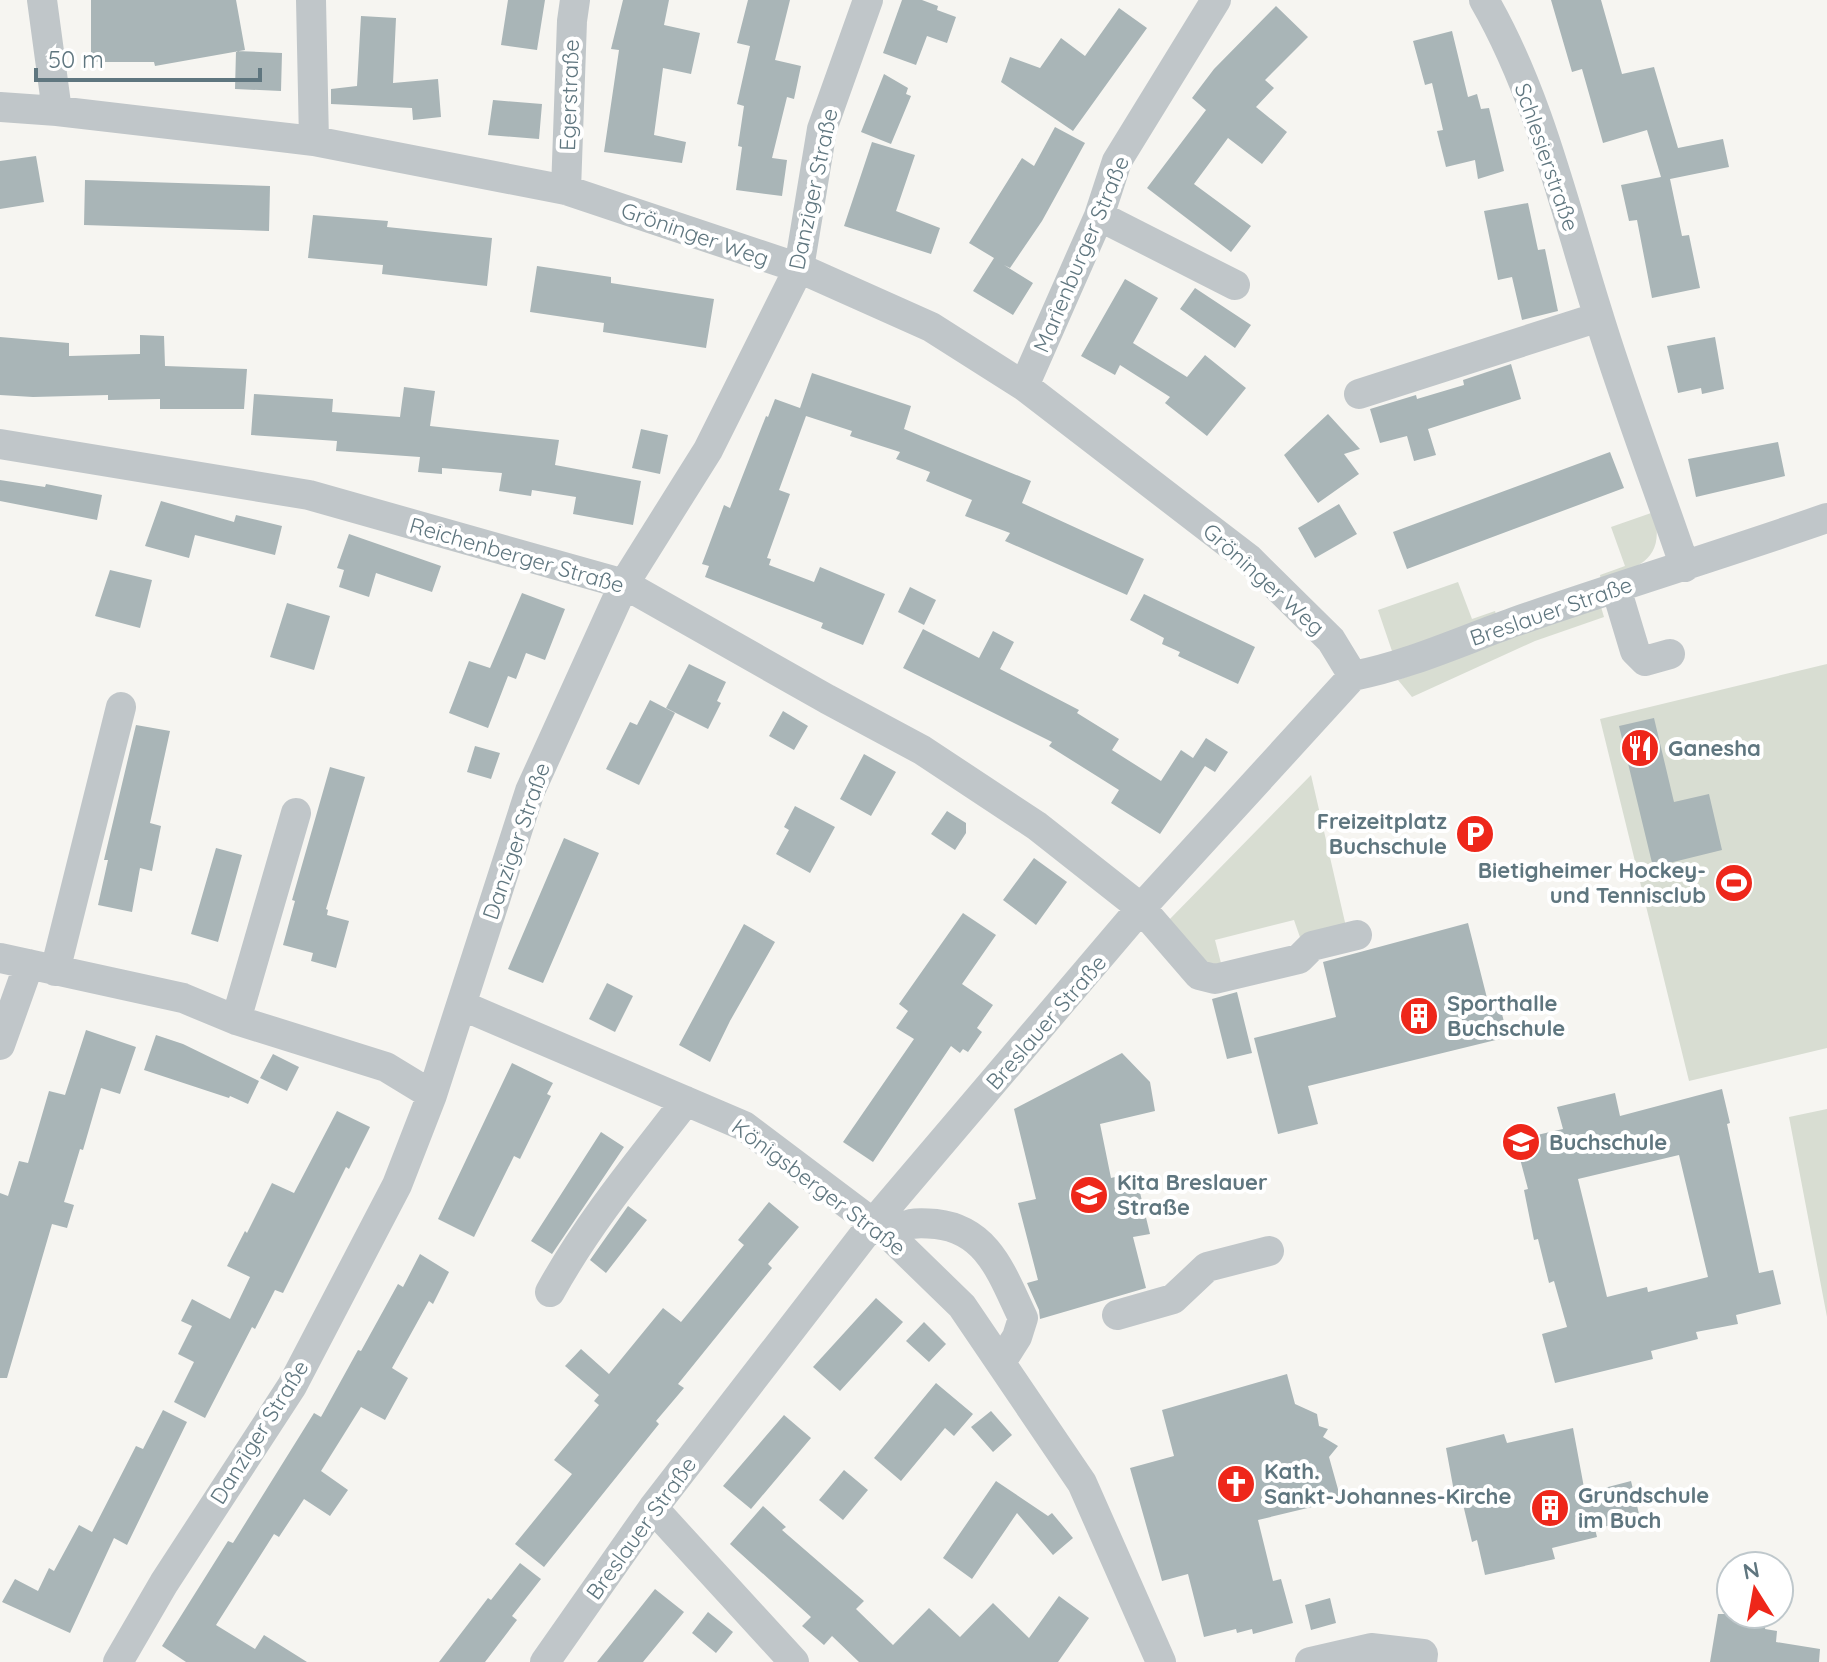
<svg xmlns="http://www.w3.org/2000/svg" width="1827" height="1662" viewBox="0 0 1827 1662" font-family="Quicksand,sans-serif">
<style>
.green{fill:#d8ddd2}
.building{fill:#a9b5b7;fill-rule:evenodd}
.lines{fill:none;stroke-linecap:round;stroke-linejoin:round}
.minor{stroke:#c0c6c9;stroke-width:30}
.labels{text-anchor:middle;stroke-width:8;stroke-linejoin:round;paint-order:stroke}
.street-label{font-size:22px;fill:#5f767f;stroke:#fff}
.poi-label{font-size:22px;font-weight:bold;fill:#5f767f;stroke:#fff;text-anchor:start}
</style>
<rect width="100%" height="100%" fill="#f6f5f1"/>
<path class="green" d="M1654,512C1666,562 1638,566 1601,581L1600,575L1625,566L1611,527Z
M1458,582L1472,619L1495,611L1497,617L1393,654L1378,610Z
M1601,607L1604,617L1535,641L1412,697L1398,680L1519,633Z
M1827,664V1048L1689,1081L1600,719Z
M1311,775L1347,931L1302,943L1294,920L1215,940L1221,963L1210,966L1166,923Z
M1827,1109V1317L1789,1117Z"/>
<path class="building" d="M91,0H236L245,50L155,66L154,62H91Z
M508,0H545L537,50L501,45Z
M623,0H669L664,25L700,33L691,74L663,68L654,135L686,142L682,163L604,152L619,50L611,49Z
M748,0H790L775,60L801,66L794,99L787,97L772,158L787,160L782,196L736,190L742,147L738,146L744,106L737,104L750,46L737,43Z
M902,0H922L938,6L937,10L956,17L947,43L927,36L916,65L883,53Z
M1551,0H1601L1622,74L1654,67L1678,148L1723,139L1729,167L1670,179L1682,236L1689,235L1700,288L1652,298L1637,220L1629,221L1621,185L1661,177L1647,130L1603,143L1582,69L1572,72Z
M1276,6L1308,37L1265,80L1274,88L1256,107L1287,132L1262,164L1228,138L1194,184L1251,226L1231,252L1147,188L1206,110L1192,98L1214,69Z
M1119,8L1147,28L1073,131L1001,82L1010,57L1040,68L1061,38L1085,56Z
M361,16L396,18L393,83L438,79L441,117L413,120L412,108L331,104V89L357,86Z
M1452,31L1468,97L1477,94L1481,109L1489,108L1504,171L1478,179L1475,160L1446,167L1437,131L1443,130L1432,83L1425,85L1413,41Z
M236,51L282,53L281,91L235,89Z
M884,74L908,88L906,94L911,96L891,144L861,132Z
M493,100L542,104L539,139L488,135Z
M1055,127L1085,143L1042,221L1010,268L1004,265L1033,283L1013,315L973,291L994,258L969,243L1022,158L1034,166Z
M872,142L915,155L896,211L940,228L931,254L844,226Z
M36,156L44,202L0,209V161Z
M85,180L270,186L269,231L84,225Z
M1528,203L1538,250L1545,249L1558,311L1522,320L1512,277L1498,280L1484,211Z
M313,215L388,221L387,227L492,238L487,286L382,274L383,265L308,258Z
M537,266L611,277V283L714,299L706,348L603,332L604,323L530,312Z
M1125,279L1158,298L1133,343L1187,377L1205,355L1246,388L1207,436L1165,403L1170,397L1120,365L1115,375L1081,356Z
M1195,288L1251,325L1235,348L1180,309Z
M140,335L164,336L165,366L247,369L244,409H160V399L108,400V395L33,397L0,395V337L69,343V356L140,354Z
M1715,337L1724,389L1702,394L1701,388L1678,393L1667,346Z
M1511,364L1521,399L1428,429L1436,455L1414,461L1407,436L1380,443L1370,409L1416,395L1417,399L1464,385L1463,380Z
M812,373L911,406L904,429L1031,481L1022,503L1144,559L1127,595L1005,541L1010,533L965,516L972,500L926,481L930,472L896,459L900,452L850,436L852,431L806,416L779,490L790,494L767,558L771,559L769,565L814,582L820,567L885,594L863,645L821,628L823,623L705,577L709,566L702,564L724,505L730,508L766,416L768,417L775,399L800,408Z
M404,387L435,391L430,426L559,440L555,465L641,481L633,525L573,514L576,497L532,490L531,496L499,491L502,473L442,468V474L418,472L420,457L336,451L337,441L251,435L254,394L333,399L332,412L400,417Z
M1328,414L1360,449L1344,454L1359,474L1318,503L1284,455Z
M641,429L668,435L660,474L632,468Z
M1778,442L1785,476L1696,497L1688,459Z
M1610,452L1624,488L1407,569L1393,532Z
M0,480L45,487L46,484L102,495L97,520L0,501Z
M161,501L234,522L236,515L282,526L275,555L195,535L189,558L145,546Z
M1339,504L1357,534L1315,558L1298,528Z
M349,534L441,566L432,592L376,573L369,597L339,587L344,570L337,568Z
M110,570L152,580L140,628L95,616Z
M910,587L936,600L924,625L898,612Z
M522,593L565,609L545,660L526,653L516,679L508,676L488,728L449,713L469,661L490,668Z
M1144,594L1255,647L1238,684L1178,656L1180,652L1162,644L1164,638L1130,620Z
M287,603L330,616L314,670L270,657Z
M923,629L979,658L993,631L1014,642L1000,669L1079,710L1077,713L1119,739L1112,750L1161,781L1181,750L1193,758L1206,738L1228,752L1215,772L1205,766L1160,834L1111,803L1119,790L1049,746L1052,742L903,668Z
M689,664L726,682L717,701L721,703L708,729L666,708Z
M650,700L675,713L639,785L606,769L630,722L637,725Z
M783,711L808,726L794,750L769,736Z
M1654,718L1674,802L1709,794L1722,850L1653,867L1619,726Z
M136,725L170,731L150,823L161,826L152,871L140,868L132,912L98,905L108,860H104Z
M475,746L500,753L491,779L467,772Z
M864,754L896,772L871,816L840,799Z
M330,767L365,777L326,909L328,910L327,915L349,921L336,968L311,961L313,953L283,945L295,901L292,900Z
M795,806L835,827L810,873L776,854L789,830L784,827Z
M947,811L966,823V833L955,850L931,834Z
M564,838L599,853L543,983L508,969Z
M216,848L242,855L218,942L191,934Z
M1034,858L1067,882L1036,925L1003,900Z
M963,913L996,935L962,984L993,1005L977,1028L982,1032L968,1052L963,1049L960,1053L951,1046L873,1162L843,1142L914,1039L896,1028L908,1011L899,1004Z
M1468,923L1487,998L1497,995L1508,1037L1308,1086L1318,1124L1278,1134L1254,1038L1336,1017L1323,962Z
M744,924L775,942L730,1021L710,1062L679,1045Z
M607,983L633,996L615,1032L589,1019Z
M1237,992L1252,1053L1227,1059L1212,999Z
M86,1030L136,1047L120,1094L101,1088L83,1150L80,1149L64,1202L74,1205L67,1228L52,1224L7,1378H0V1193L8,1196L19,1161L28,1163L49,1091L65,1095Z
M156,1035L183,1044L259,1081L248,1104L230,1096L229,1098L144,1070Z
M1122,1053L1150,1082L1155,1111L1100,1124L1111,1178L1135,1172L1150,1234L1133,1237L1146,1288L1040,1319L1039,1310L1027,1283L1038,1280L1018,1203L1036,1199L1014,1109Z
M273,1054L299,1067L287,1091L260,1078Z
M512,1063L553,1083L547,1094L551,1096L520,1159L514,1156L474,1237L438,1219Z
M1722,1089L1730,1123L1727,1124L1759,1273L1773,1270L1781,1304L1736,1315L1738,1324L1696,1332L1698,1339L1651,1351L1653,1359L1555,1383L1542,1334L1567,1327L1554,1281L1549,1283L1538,1239L1534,1240L1524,1190L1528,1189L1515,1140L1563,1129L1557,1107L1615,1093L1620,1116ZM1679,1155L1708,1277L1648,1292L1647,1287L1607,1297L1578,1179Z
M337,1111L370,1127L349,1169L346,1167L283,1293L275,1290L255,1329L252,1327L205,1418L174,1402L194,1362L178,1354L192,1326L181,1321L192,1299L230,1319L250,1277L227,1266L245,1231L247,1233L272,1183L294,1193Z
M601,1132L624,1147L552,1254L531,1241Z
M769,1202L799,1227L768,1264L772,1268L678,1384L684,1388L656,1421L659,1424L544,1567L515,1544L572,1474L554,1460L599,1405L594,1401L599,1395L565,1366L581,1349L609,1374L663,1308L681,1322L744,1245L738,1240Z
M628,1206L647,1220L606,1273L590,1260Z
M420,1254L449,1272L433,1304L429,1301L392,1368L408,1378L385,1420L361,1407L321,1471L348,1490L330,1516L304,1499L279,1537L274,1534L216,1625L255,1649L264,1635L307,1662H186L162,1646L228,1541L233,1543L314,1413L321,1417L358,1350L361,1351L398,1284L403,1287Z
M876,1298L903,1322L840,1391L813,1367Z
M924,1322L946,1344L929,1362L906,1341Z
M1287,1374L1295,1404L1317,1414L1319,1426L1328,1429L1323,1437L1338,1446L1329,1457L1341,1500L1258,1520L1273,1581L1281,1579L1293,1623L1253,1634L1252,1629L1237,1633L1236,1629L1204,1637L1188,1574L1162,1581L1130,1468L1174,1456L1162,1410Z
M936,1383L973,1414L954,1436L945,1428L901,1481L874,1458Z
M163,1410L187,1422L127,1545L114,1538L70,1633L2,1602L15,1579L38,1591L49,1568L54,1571L79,1525L92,1532L136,1446L143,1449Z
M991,1411L1012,1435L993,1452L971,1427Z
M784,1415L811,1438L751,1509L723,1486Z
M1573,1428L1585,1493L1631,1481L1640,1518L1595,1529L1597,1537L1552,1548L1555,1559L1485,1575L1477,1540L1472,1542L1461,1496L1455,1497L1446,1448L1504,1434L1507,1443Z
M844,1470L868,1490L843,1520L819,1500Z
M996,1481L1048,1516L1052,1513L1073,1538L1053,1555L1017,1513L972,1579L943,1558Z
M763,1506L786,1527L782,1530L864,1601L856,1609L893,1645L929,1608L960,1637L993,1603L1029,1638L1059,1596L1089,1618L1058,1662H859L832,1636L824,1645L802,1626L811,1617L730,1544Z
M520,1563L541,1579L512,1616L517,1620L485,1662H439L488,1598L491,1600Z
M655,1589L684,1612L643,1662H597Z
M1330,1598L1336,1623L1311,1630L1305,1605Z
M708,1612L733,1632L716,1653L692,1633Z
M1718,1614H1755V1620L1766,1622L1765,1629L1777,1631L1776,1642L1820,1649L1819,1662H1710Z"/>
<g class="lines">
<path class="minor" d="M42,0L57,111
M311,0L314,141
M1484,0C1539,95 1565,210 1598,314C1624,399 1656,482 1685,567
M0,107L57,111L314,141L566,190L799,268L931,327L1024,386L1249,559L1331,640L1353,676
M566,190L572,21L575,0
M1099,216L1235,285
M1024,386L1099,216L1117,161L1216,0
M1359,394L1599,317
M0,444L309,495L624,584L827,699L922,750L1037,826L1141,908L1199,975L1215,979L1299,959L1312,946L1357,935
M1616,588L1635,651L1645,661L1670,654
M0,958L183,998L236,1020L386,1067L432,1095
M55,971L121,707
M461,1005L744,1126L890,1236L962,1306L1082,1483L1161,1662
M236,1020L296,813
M0,1045L29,964
M890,1236C907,1222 915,1222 936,1224C989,1230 1002,1275 1023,1318L1017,1337L1001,1362
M550,1292C588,1223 638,1163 686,1101
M1117,1315L1173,1299L1207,1267L1269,1251
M653,1508L794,1662
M118,1662L164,1583L292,1386L397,1185L432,1095L530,791L624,584L708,450L799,268L822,129L868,0
M545,1662L653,1508L874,1222L1141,908L1353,676C1409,665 1461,641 1514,622C1618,586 1723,554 1827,518
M1310,1662L1371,1648L1423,1654L1422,1662"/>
</g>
<defs>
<g id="restaurant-disc" transform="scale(2)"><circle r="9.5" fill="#ee271a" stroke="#fff"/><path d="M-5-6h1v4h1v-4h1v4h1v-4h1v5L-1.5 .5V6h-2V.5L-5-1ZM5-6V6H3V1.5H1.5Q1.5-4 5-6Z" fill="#fff"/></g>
<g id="parking-disc" transform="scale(2)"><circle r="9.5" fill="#ee271a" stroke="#fff"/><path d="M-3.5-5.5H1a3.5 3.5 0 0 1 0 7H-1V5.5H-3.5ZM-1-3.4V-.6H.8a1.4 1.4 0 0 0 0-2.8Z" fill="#fff"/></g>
<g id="stadium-disc" transform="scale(2)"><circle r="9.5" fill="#ee271a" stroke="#fff"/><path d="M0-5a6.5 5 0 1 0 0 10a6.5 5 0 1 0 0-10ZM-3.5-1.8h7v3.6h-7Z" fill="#fff"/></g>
<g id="building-disc" transform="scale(2)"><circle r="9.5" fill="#ee271a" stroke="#fff"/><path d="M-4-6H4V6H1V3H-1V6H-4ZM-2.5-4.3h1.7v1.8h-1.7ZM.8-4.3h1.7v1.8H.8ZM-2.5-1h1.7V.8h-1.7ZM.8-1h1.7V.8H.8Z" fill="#fff"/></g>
<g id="school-disc" transform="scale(2)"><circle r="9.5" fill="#ee271a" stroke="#fff"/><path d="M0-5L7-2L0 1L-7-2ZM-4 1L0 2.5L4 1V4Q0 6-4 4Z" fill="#fff"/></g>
<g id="church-disc" transform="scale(2)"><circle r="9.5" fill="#ee271a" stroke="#fff"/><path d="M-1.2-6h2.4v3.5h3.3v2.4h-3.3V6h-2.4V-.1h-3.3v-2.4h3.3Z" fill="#fff"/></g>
</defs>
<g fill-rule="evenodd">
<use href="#restaurant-disc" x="1640" y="748"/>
<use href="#parking-disc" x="1475" y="834"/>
<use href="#stadium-disc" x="1734" y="883"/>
<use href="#building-disc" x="1419" y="1016"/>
<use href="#school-disc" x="1521" y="1142"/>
<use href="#school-disc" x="1089" y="1195"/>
<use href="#church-disc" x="1236" y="1484"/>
<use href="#building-disc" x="1550" y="1508"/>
</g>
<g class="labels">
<g class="street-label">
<text transform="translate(569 95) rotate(-88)" y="8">Egerstraße</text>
<text transform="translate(1547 157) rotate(71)" y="8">Schlesierstraße</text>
<text transform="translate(813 189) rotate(-78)" y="8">Danziger Straße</text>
<text transform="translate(695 234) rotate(19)" y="8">Gröninger Weg</text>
<text transform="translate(1081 254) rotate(-67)" y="8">Marienburger Straße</text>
<text transform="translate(517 555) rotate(16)" y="8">Reichenberger Straße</text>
<text transform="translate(1264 579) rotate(42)" y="8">Gröninger Weg</text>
<text transform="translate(1551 611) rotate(-19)" y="8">Breslauer Straße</text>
<text transform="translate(516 841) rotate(-71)" y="8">Danziger Straße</text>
<text transform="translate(1046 1022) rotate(-49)" y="8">Breslauer Straße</text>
<text transform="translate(819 1187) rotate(37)" y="8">Königsberger Straße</text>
<text transform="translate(259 1432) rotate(-58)" y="8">Danziger Straße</text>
<text transform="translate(641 1528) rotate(-54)" y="8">Breslauer Straße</text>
</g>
<g class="poi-label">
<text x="1668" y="756">Ganesha</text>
<text x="1447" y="829" text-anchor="end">Freizeitplatz<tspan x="1447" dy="25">Buchschule</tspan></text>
<text x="1706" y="878" text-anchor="end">Bietigheimer Hockey-<tspan x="1706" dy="25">und Tennisclub</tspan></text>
<text x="1447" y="1011">Sporthalle<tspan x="1447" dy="25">Buchschule</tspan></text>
<text x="1549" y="1150">Buchschule</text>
<text x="1117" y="1190">Kita Breslauer<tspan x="1117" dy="25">Straße</tspan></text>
<text x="1264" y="1479">Kath.<tspan x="1264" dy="25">Sankt-Johannes-Kirche</tspan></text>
<text x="1578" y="1503">Grundschule<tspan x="1578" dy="25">im Buch</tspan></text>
</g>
</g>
<g transform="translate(1755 1590) rotate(349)"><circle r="38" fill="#ffffff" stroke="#bfc8cc" stroke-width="2"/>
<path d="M0-6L14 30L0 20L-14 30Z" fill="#ee271a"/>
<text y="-12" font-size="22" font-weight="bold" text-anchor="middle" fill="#5f767f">N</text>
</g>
<path d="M36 68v12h224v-12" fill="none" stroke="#5f767f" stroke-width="4"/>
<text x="48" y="68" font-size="24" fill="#5f767f" stroke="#ffffff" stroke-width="6" paint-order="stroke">50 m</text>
</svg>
